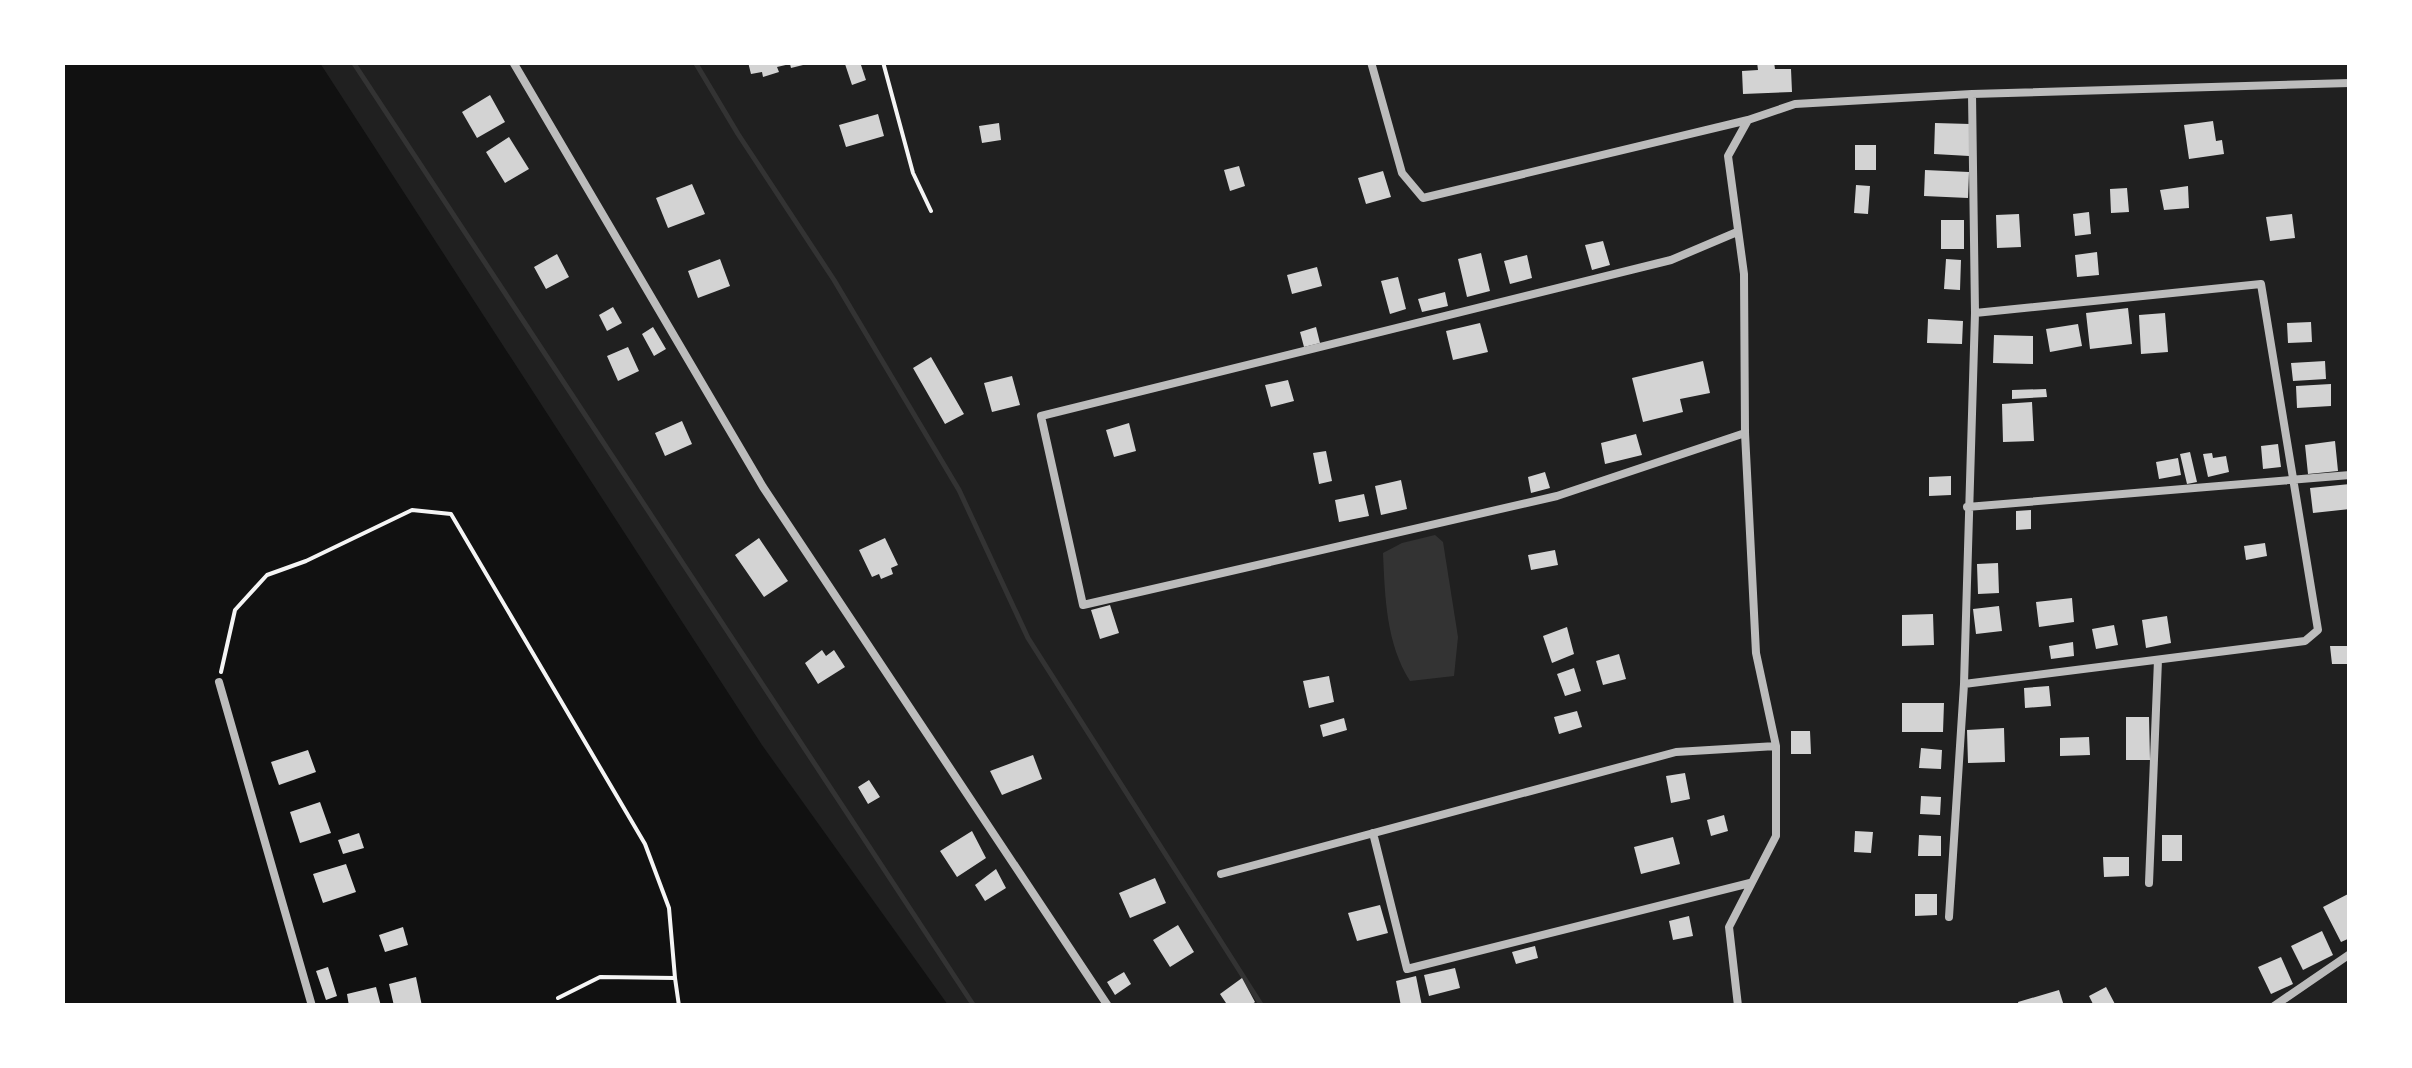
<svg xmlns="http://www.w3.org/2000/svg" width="2412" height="1068" viewBox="0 0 2412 1068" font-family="Raleway,sans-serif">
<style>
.green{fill:#202020}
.water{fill:#333}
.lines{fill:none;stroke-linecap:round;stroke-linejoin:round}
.stream{stroke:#333;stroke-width:5}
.building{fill:#d3d3d3}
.path{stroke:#f5f5f5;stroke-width:4}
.minor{stroke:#bcbcbc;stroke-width:8}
</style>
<rect width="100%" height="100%" fill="#111"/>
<path class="green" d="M320,63H2349V1005H948L762,745Z"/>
<path class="water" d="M1435,535L1443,542L1458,637L1454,676L1410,681C1386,643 1385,597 1383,553L1402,543Z"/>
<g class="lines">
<path class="stream" d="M353,62L974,1006
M695,62L738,134L834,280L959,490L1028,638L1262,1006"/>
</g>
<path class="building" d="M748,62H807V64L791,68L790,64L777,67L779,72L763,77L762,72L751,74Z
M860,62L866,80L852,85L845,64Z
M1757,62H1774L1775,69H1791L1792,92L1743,94L1742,71L1758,70Z
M490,95L505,122L477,138L462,112Z
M878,114L884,136L846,147L839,125Z
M2213,121L2216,141L2222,140L2224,154L2189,159L2184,125Z
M999,123L1001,140L982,143L979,126Z
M1935,123L1970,124L1969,156L1934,154Z
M509,137L529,169L505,183L486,152Z
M1855,145H1876V170H1855Z
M1239,166L1245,186L1230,191L1224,170Z
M1925,170L1969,172L1968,198L1924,196Z
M1383,171L1391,197L1366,204L1358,178Z
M692,184L705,214L668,228L656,198Z
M1856,185L1870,186L1868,214L1854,213Z
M2188,186L2189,208L2164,210L2160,190Z
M2127,188L2129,212L2111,213L2110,189Z
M2089,212L2091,234L2075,236L2073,214Z
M2019,214L2021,247L1997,248L1996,215Z
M2292,214L2295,238L2270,241L2266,217Z
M1941,220H1964V249H1941Z
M1603,241L1610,265L1592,270L1585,245Z
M2097,252L2099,275L2077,277L2075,255Z
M1481,253L1490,291L1467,297L1458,259Z
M557,254L569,277L546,289L534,267Z
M1527,255L1532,278L1510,284L1504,261Z
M720,259L730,286L698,298L688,271Z
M1946,259L1961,260L1960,290L1944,289Z
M1317,267L1322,286L1292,294L1287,275Z
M1398,277L1406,309L1390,314L1381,281Z
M1445,292L1448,306L1422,312L1418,299Z
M613,307L622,323L607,331L599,315Z
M2128,308L2132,344L2090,349L2086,313Z
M2165,313L2168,352L2141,354L2139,315Z
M1928,319L1963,321L1962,344L1927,343Z
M2311,322L2312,342L2288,343L2287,323Z
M1480,323L1488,352L1453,360L1446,331Z
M2078,324L2082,346L2050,352L2046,329Z
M653,327L666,349L654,356L642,334Z
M1316,327L1320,343L1304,347L1300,332Z
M1994,335L2033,336V364L1993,363Z
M628,347L639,371L618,381L607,356Z
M931,357L964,414L945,424L913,368Z
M1703,361L1710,393L1680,399L1683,412L1643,422L1632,378Z
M2325,361L2326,379L2293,381L2291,363Z
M1012,376L1020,405L992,412L984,383Z
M1288,380L1294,401L1271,407L1265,385Z
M2331,384V406L2297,408L2296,386Z
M2046,389L2047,397L2012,399V390Z
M2032,402L2034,441L2003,442L2002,404Z
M682,421L692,444L665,456L655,433Z
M1129,423L1136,451L1114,457L1106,430Z
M1636,434L1642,455L1605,464L1601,443Z
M2335,441L2338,471L2308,474L2305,445Z
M2278,444L2281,467L2263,469L2261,446Z
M1326,451L1332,481L1319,484L1313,453Z
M2190,452L2197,482L2187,484L2180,454Z
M2212,453L2213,458L2226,456L2229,472L2208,477L2203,454Z
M2178,458L2181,475L2159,479L2156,462Z
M1545,472L1550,488L1531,493L1528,477Z
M1951,476V495L1929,496V477Z
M1401,480L1407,509L1381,515L1375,486Z
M2350,484V509L2313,513L2310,488Z
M1364,494L1369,516L1339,522L1335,500Z
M2031,510V529L2016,530V511Z
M759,538L788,581L764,597L735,555Z
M885,538L898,565L891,568L893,574L881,579L879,574L872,577L859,550Z
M2265,543L2267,556L2246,560L2244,546Z
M1555,550L1558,565L1531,570L1528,555Z
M1998,563L1999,593L1978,594L1977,564Z
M2072,598L2074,622L2039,627L2036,602Z
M1110,605L1119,633L1100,639L1091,610Z
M1999,606L2002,631L1976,634L1973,609Z
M1933,614L1934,645L1902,646V615Z
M2167,616L2171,643L2146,648L2142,620Z
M2114,625L2118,645L2096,649L2092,629Z
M1567,627L1574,654L1552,663L1543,636Z
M2073,642L2074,656L2051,659L2049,646Z
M2330,646H2350V664H2332Z
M822,650L826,656L834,650L845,667L818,684L805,663Z
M1619,654L1626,679L1603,685L1596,661Z
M1574,668L1581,691L1565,696L1557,674Z
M1329,676L1334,702L1309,708L1303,681Z
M2049,686L2051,706L2025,708L2024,688Z
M1902,703H1944L1943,732H1902Z
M1577,711L1582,727L1559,734L1554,717Z
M2126,717H2149L2150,760H2126Z
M1344,718L1347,730L1323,737L1320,725Z
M2004,728L2005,762L1968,763L1967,730Z
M1791,731H1810L1811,754H1791Z
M2089,737L2090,755L2060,756V738Z
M1921,748L1942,750L1941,769L1919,768Z
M308,750L316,772L279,785L271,762Z
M1033,755L1042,779L1002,795L990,771Z
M1685,773L1690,799L1671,803L1666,776Z
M869,780L880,797L868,804L858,787Z
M1921,796L1941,797L1940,815L1920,814Z
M320,802L331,833L300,843L290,812Z
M1724,815L1728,831L1711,836L1707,820Z
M972,831L986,858L957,877L940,851Z
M1855,831L1873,832L1871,853L1854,852Z
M359,833L364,848L343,854L338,840Z
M1919,835L1941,836V856H1918Z
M2162,835H2182V861H2162Z
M1673,837L1680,864L1641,874L1634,847Z
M2103,857H2129V876L2104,877Z
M346,864L356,892L323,903L313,874Z
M996,869L1006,888L985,901L975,885Z
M1155,878L1166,903L1130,918L1119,893Z
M2350,893V938L2341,942L2323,907Z
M1915,894H1937V915L1915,916Z
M1380,905L1388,933L1357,941L1348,913Z
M1689,916L1693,936L1673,940L1669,921Z
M1178,925L1194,952L1170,967L1153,940Z
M403,927L408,945L385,952L379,935Z
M2322,931L2333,955L2303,970L2291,946Z
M1535,946L1538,958L1516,964L1512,952Z
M2281,957L2293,984L2271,994L2258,967Z
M328,967L337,996L326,1000L316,971Z
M1455,968L1460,988L1429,996L1424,975Z
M1124,972L1131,984L1115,995L1107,982Z
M1416,976L1422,1006H1401L1396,981Z
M416,977L422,1006H394L389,984Z
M1242,978L1255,1002L1250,1006H1228L1220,994Z
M376,987L381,1006H349L347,994Z
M2106,987L2116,1006H2094L2089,996Z
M2059,990L2064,1006H2019L2018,1002Z"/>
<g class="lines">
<path class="path" d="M883,62L913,173L931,211
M221,672L235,610L267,575L306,561L412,510L451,514L645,844L669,908L675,978L600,977L558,998
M675,978L679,1006"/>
<path class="minor" d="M513,62L763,487L1108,1006
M1371,62L1402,173L1423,198L1748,120
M1737,232L1671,260L1041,416L1083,605L1557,496L1745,433
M1967,507L2350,475
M219,682L312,1006
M1964,684L2305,641L2318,630L2261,284L1975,313
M1373,833L1407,969L1750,883
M1221,874L1676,752L1776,746
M2149,883L2158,660
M1949,917L1964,684L1975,313L1972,94
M1738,1006L1729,927L1776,836V746L1756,653L1745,433L1744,274L1728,156L1748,120L1795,104L1972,94L2350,83
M2274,1006L2350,954"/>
</g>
<rect width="2412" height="1068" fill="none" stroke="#ffffff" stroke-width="130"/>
</svg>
